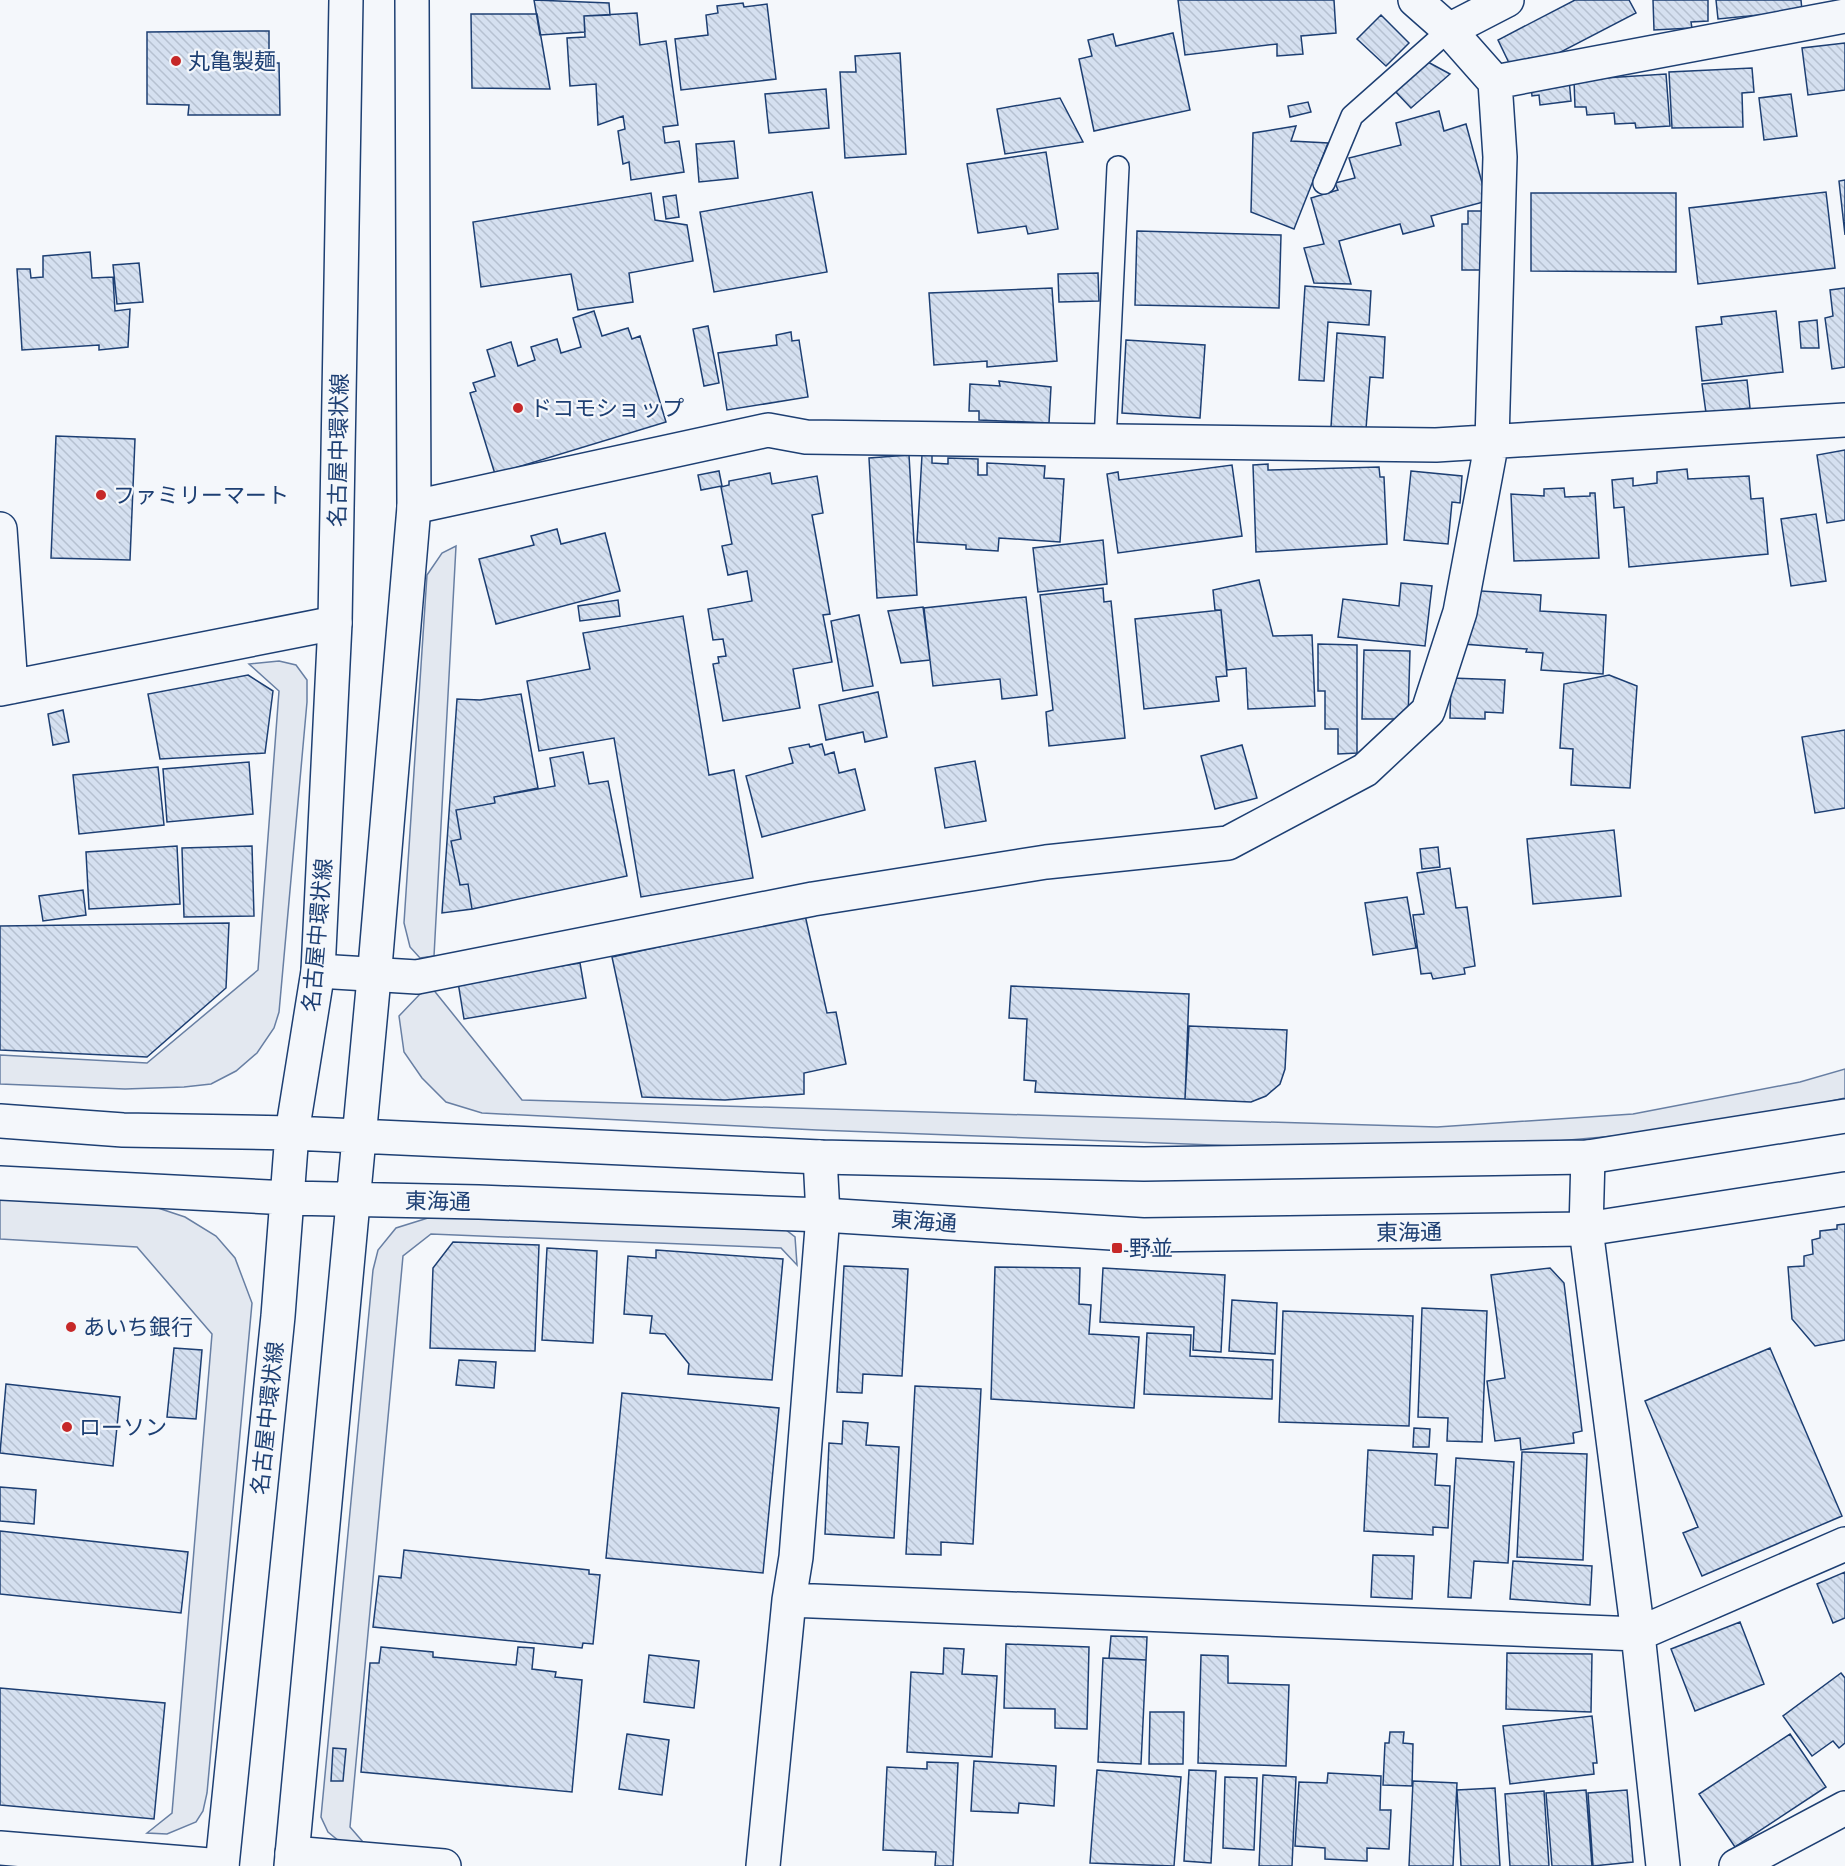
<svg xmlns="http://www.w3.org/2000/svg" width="1845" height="1866" viewBox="0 0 1845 1866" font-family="Jost,'Noto Sans JP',sans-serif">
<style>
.parking{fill:#e3e8f0;stroke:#687fa3;stroke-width:1.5}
.building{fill:url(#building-back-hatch);stroke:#1d3f73;stroke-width:1.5}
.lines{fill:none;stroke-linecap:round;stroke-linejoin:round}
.lane-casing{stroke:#1d3f73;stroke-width:24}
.street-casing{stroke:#1d3f73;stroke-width:36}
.primary-casing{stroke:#1d3f73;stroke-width:36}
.lane{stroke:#f4f7fb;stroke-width:21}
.street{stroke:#f4f7fb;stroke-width:33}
.primary{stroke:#f4f7fb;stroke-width:33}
.poi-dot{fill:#c62828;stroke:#f4f7fb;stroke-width:2}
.labels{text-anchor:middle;stroke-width:4.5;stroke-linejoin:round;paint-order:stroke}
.poi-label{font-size:22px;fill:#1d3f73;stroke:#f4f7fb;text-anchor:start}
.street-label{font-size:22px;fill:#1d3f73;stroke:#f4f7fb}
</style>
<defs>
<pattern id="building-back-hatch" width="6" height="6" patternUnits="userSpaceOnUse" patternTransform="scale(1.5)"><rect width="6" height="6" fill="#d5e0f0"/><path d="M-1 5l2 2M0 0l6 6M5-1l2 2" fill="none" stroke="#b6c1d1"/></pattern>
</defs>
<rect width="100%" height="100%" fill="#f4f7fb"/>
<path class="parking" d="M456,546L434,956L420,958L410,947L404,923L427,575L442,553Z
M279,661L296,665L307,680V702L279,1012L274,1028L257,1053L236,1071L211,1084L184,1087L125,1089L0,1084V1055L147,1063L258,970L279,691L249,664Z
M432,988L522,1100L1437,1127L1633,1114L1800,1082L1845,1069V1098L1777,1113L1637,1134L1490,1147L1294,1148L817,1130L482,1113L446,1102L422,1078L404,1052L399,1016L420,994Z
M0,1198L149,1205L185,1217L216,1236L235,1258L252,1303L207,1793L203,1811L196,1822L167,1834L147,1833L172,1813L212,1334L137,1247L0,1239Z
M431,1217L786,1230L795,1237L797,1265L781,1248L431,1234L403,1256L350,1827L363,1842L339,1841L328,1832L321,1817L373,1270L378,1250L396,1228Z"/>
<path class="building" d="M534,0L609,3L610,15L584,16L585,32L540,35Z
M1178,0H1334L1336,33L1301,36L1303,54L1277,56V44L1185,55Z
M1575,0H1629L1636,13L1532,67L1529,58L1511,67L1498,40Z
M1653,0H1708V21L1691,22L1692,28L1654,30Z
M1716,0H1801L1802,11L1718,19Z
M743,3L744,7L767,4L776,79L681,90L675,39L708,35L706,15L718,13L717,6Z
M637,13L640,45L666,41L678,125L663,127L665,143L679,141L684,172L631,180L629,162L623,164L618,131L625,129L623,116L598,125L596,84L570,86L567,38L585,37L584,16Z
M471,14H537L550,89L472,88Z
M1381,15L1409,43L1386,66L1357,39Z
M269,31V63H279L280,115H188L189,105L147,104V32Z
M1173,33L1190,110L1094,131L1079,59L1092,56L1088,40L1113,34L1116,46Z
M1845,43V90L1808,95L1802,48Z
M900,53L906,154L845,158L840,72H856L855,56Z
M1426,61L1450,74L1411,108L1394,90Z
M1752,68L1754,92L1742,93L1743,127L1672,128L1669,72Z
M1666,74L1670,126L1636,128L1635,123L1615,124L1614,113L1587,115L1586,107H1575L1574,80Z
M1569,79L1571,101L1540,105L1539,95L1532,96L1531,85Z
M826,89L829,128L769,133L765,94Z
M1791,94L1797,136L1764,140L1759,98Z
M1060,98L1083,142L1005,154L997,109Z
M1308,102L1311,112L1290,117L1288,106Z
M1439,111L1444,131L1466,124L1487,201L1431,216L1434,226L1403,234L1400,224L1339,241L1351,284L1314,283L1304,248L1324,244L1311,198L1338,190L1335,183L1355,178L1349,158L1401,145L1396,123Z
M1296,126L1291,141L1328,143L1294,229L1251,212L1253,133Z
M734,141L738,178L699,182L696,144Z
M1046,152L1058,229L1028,234L1026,226L978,233L967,164Z
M1845,180V235L1839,181Z
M812,192L827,272L714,292L700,212Z
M1826,192L1835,268L1698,284L1689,208Z
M651,193L655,220L687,225L693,261L629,273L633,302L578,310L571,274L481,287L473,222Z
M1531,193H1676V272L1531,271Z
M676,195L679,217L666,219L663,197Z
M1468,211H1489L1494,270H1462V224H1468Z
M1137,231L1281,235L1279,308L1135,305Z
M90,252L92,278L113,277L115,311L130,309L128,347L99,350V345L22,350L17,269H30L31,278L43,277V256Z
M139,263L143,302L117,304L113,265Z
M1098,273L1099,301L1059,302L1058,274Z
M1305,286L1371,291L1369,325L1328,322L1324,381L1299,380Z
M1052,288L1057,361L987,367V361L934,365L929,293Z
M1845,288V367L1832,369L1825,318L1833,316L1830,290Z
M594,311L602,336L628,328L632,339L640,336L666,422L495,474L470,393L476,391L473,383L495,376L487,350L511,342L518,366L535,360L531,347L557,339L561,353L581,347L573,318Z
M1776,311L1783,372L1702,381L1696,327L1722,324L1721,317Z
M1817,320L1819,348H1801L1799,322Z
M708,326L719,383L704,386L693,329Z
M791,332L792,341L799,340L808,397L727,410L718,353L777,345L776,335Z
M1337,333L1385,337L1383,378L1370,377L1366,429L1331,427Z
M1126,340L1205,345L1200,418L1122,413Z
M1747,380L1750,408L1706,413L1702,384Z
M999,381L1051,387L1049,423L979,420V411H969L970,384L1000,386Z
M56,436L135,439L130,560L51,558Z
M1845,450V520L1827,523L1817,455Z
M909,455L917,595L877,598L869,458Z
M922,455H932V463L948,464V458L978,459V475H987V463L1045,466L1044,478L1064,479L1060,542L999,538L998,551L966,549V545L917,542Z
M1268,464V470L1379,467L1380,477H1384L1387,544L1256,552L1253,465Z
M1232,465L1242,536L1118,553L1107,474L1118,472L1119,480Z
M1687,469L1688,479L1749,476L1751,499L1763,498L1768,554L1629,567L1624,507L1614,508L1612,480L1633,478V486L1657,483V472Z
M719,471L722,486L701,490L698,475Z
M1411,471L1462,476L1460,503L1452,502L1448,544L1404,540Z
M770,473L772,484L817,476L823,513L812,515L830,614L823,615L832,662L793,669L800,708L723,721L713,664L719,663L718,657L726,656L723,639L713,640L708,609L752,601L747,571L728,575L722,546L732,544L721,487L729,485V481Z
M1564,488L1565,497L1590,496V493H1595L1599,558L1514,561L1511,494L1544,496V489Z
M1816,514L1826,581L1791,586L1781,519Z
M557,529L561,544L605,533L620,591L496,624L479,559L534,545L531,536Z
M1103,540L1107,584L1038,592L1033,548Z
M1259,580L1273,636L1312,635L1315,706L1248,709L1246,668L1227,670L1221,610H1215L1213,590Z
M1401,583L1432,586L1425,646L1338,637L1343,599L1399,606Z
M1103,588L1104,602L1111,601L1125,738L1049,746L1046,712L1053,710L1040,595Z
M1466,590L1541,595L1540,611L1606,615L1603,674L1541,670L1543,653L1526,652L1527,649L1463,644Z
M1026,597L1037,695L1002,699L1000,679L933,686L924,608Z
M618,600L620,616L580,621L578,606Z
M923,607L930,660L901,663L888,611Z
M1221,610L1227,676L1216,677L1219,701L1144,709L1135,619Z
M859,615L873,686L843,691L831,621Z
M683,616L709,775L734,770L753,878L641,897L614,738L539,751L527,681L590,669L583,633Z
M1318,644L1357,645V753L1338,754V729H1325V691H1318Z
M1364,650L1410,651L1408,719H1362Z
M248,675L273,691L265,753L160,759L148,694Z
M1609,675L1637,686L1630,788L1571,785L1573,749L1560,748L1564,684Z
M1451,678L1505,680L1503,713L1485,712V719L1450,718Z
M878,692L887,737L865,742L863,732L826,740L819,705Z
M521,694L538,788L494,797L495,803L456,810L461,839L451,841L460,885L468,884L472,909L442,913L457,699L480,700Z
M63,710L69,742L53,745L48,714Z
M1845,730V808L1815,813L1802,737Z
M809,744L810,747L822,744L825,755L834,752L839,773L855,769L865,810L762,837L746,776L793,763L789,748Z
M1242,745L1257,798L1215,809L1201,756Z
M583,752L589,784L608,781L627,876L472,909L468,884L460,885L451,841L461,839L456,810L495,803L494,797L555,786L550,758Z
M975,761L986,821L945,828L935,768Z
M249,762L253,814L167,822L163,769Z
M158,767L164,825L79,834L73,775Z
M1614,830L1621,896L1533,904L1527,839Z
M177,846L180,904L89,909L86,852Z
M252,846L254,916L184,917L182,848Z
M1438,847L1440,867L1422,869L1420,849Z
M1450,868L1456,908L1467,907L1475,966L1464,968L1465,974L1433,979L1431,973L1421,974L1413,915L1424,914L1417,873Z
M83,890L86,915L43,921L39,896Z
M1407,897L1416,948L1373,955L1365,903Z
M805,915L827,1013L836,1012L846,1064L804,1073V1094L725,1100L642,1097L612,957Z
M229,923L226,988L147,1057L0,1050V926Z
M580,963L586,998L464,1019L458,982Z
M1011,986L1189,994L1185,1099L1035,1092L1036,1081L1024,1080L1027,1019L1009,1018Z
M1189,1026L1287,1030L1285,1069L1280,1084L1266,1096L1251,1102L1185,1099Z
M1845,1224V1340L1815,1346L1792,1319L1788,1267L1804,1266V1256L1813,1254L1812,1240L1820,1238V1231L1837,1229V1225Z
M453,1242L539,1245L535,1351L430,1348L433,1268Z
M547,1248L597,1251L593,1343L542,1340Z
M656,1250L783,1259L772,1380L688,1374L689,1364L665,1334L650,1333L652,1316L624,1314L628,1256L656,1258Z
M844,1266L908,1269L902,1376L863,1374L862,1393L837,1392Z
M995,1267L1080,1268L1079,1304L1091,1305L1089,1334L1139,1337L1134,1408L991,1399Z
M1103,1268L1225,1275L1221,1352L1193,1350L1194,1327L1100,1322Z
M1550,1268L1564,1283L1582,1431L1573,1433L1574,1443L1521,1450L1520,1438L1495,1441L1487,1381L1505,1378L1491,1275Z
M1232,1300L1277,1303L1275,1354L1229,1351Z
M1422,1308L1487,1311L1482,1442L1447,1441L1448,1418L1418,1417Z
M1283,1311L1413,1316L1409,1426L1279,1422Z
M1147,1333L1191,1335L1190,1356L1273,1360L1272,1399L1144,1394Z
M174,1348L202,1350L196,1419L167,1417Z
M1770,1348L1842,1516L1702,1576L1683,1533L1698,1527L1645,1401Z
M459,1360L496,1362L494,1388L456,1385Z
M6,1384L120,1397L113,1466L0,1453Z
M915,1386L981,1389L973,1544L941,1542V1555L906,1554Z
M622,1393L779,1408L763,1573L606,1558Z
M843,1421L868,1423L866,1445L899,1447L894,1538L825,1534L829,1443L842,1444Z
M1414,1428L1430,1429L1429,1447H1413Z
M1368,1450L1437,1454L1435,1485L1450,1486L1448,1528L1433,1527V1535L1364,1531Z
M1522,1452L1587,1454L1583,1560L1517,1557Z
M1456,1458L1514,1462L1508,1563L1474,1561L1471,1598L1448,1597Z
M0,1487L36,1490L34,1524L0,1521Z
M0,1531L188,1552L181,1613L0,1594Z
M404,1550L589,1570V1574L600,1575L593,1644L583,1643L582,1648L373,1627L379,1576L401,1578Z
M1373,1555L1414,1556L1412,1599L1371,1597Z
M1513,1561L1592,1566L1590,1605L1510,1599Z
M1845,1572V1618L1833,1623L1817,1584Z
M1740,1622L1764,1684L1695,1711L1671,1649Z
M1111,1636L1147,1637L1146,1660L1109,1658Z
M1006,1644L1089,1647L1087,1729L1055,1728V1709L1004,1708Z
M381,1647L433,1652V1657L516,1665L518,1647L534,1648L532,1669L556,1672L555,1677L582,1680L572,1792L361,1772L370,1663H379Z
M944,1648L964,1649L962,1674L997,1676L992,1757L907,1752L911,1672L943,1674Z
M1507,1653L1592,1654L1591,1712L1506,1709Z
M649,1655L699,1661L694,1708L644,1702Z
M1201,1655L1228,1656V1683L1289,1685L1286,1766L1198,1763Z
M1103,1658L1146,1660L1141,1764L1098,1762Z
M1841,1673L1845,1678V1743L1839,1748L1833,1741L1812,1756L1783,1716Z
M0,1688L165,1703L154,1819L0,1805Z
M1150,1712H1184L1183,1764H1149Z
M1592,1716L1597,1763H1593L1594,1774L1510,1784L1503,1726Z
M1390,1732H1404L1403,1743L1413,1744L1412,1786L1383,1785L1385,1743H1389Z
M627,1734L669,1740L662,1795L619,1789Z
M1790,1734L1826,1787L1735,1847L1699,1794Z
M333,1748L346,1749L343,1781H331Z
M974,1761L1056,1766L1054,1806L1019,1803L1018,1813L971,1811Z
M927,1762L958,1763L953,1866H935L936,1852L883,1850L887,1767L927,1769Z
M1097,1770L1181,1777L1174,1866L1090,1863Z
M1189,1770L1216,1771L1211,1863L1184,1861Z
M1328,1773L1381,1776L1380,1810H1391L1389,1849L1367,1848V1861L1325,1859V1848L1295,1846L1299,1782L1327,1783Z
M1263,1775L1296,1777L1292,1866H1259Z
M1225,1777L1257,1778L1254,1850L1223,1848Z
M1413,1781L1457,1783L1453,1866H1409Z
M1495,1788L1500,1866H1461L1457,1790Z
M1586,1790L1592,1866H1552L1546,1793Z
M1627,1790L1633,1862L1593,1866L1588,1793Z
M1544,1791L1549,1866H1510L1505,1794Z"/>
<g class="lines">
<g class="lane-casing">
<path id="lane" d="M1324,183L1352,116L1449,30
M1105,442L1118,167"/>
</g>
<g class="street-casing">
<path id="street" d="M1449,30L1507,0
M1495,82L1845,16
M414,507L768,430L806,437L1436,445L1845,420
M0,529L11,687
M0,689L335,623
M318,971L417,977L813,899L1046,862L1228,843L1365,770L1428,711L1460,612L1492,441L1500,157L1495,82L1449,30L1415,0
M1588,1157L1586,1229L1638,1634L1663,1866
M789,1600L1638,1634L1845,1544
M0,1848L222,1866
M292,1853L444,1866
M763,1866L789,1600L796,1557L823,1215L820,1157
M1736,1866L1845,1808"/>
</g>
<g class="primary-casing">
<path id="primary" d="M0,1121L123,1130L292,1133L820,1157L1144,1164L1588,1157L1845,1116
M0,1183L288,1198L479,1202L823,1215L1143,1235L1586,1229L1845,1189
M222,1866L278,1316L292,1133L318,971L335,623L346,0
M291,1866L375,967L414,507L412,0"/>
</g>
<use href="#lane" class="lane"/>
<use href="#street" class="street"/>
<use href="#primary" class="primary"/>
</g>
<g class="poi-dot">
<circle cx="176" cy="61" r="6"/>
<circle cx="518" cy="408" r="6"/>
<circle cx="101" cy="495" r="6"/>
<rect x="1111" y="1242" width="12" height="12" rx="3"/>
<circle cx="71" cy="1327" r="6"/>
<circle cx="67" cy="1427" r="6"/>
</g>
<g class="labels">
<g class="poi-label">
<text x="188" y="69">丸亀製麺</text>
<text x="530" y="416">ドコモショップ</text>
<text x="113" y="503">ファミリーマート</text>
<text x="1129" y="1256">野並</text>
<text x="83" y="1335">あいち銀行</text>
<text x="79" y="1435">ローソン</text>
</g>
<g class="street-label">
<text transform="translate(338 450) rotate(-89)" y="8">名古屋中環状線</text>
<text transform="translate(317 935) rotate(-85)" y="8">名古屋中環状線</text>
<text transform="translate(438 1201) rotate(1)" y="8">東海通</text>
<text transform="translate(924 1221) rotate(4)" y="8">東海通</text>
<text transform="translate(1409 1232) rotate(-1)" y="8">東海通</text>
<text transform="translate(267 1418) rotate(-84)" y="8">名古屋中環状線</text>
</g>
</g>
</svg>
